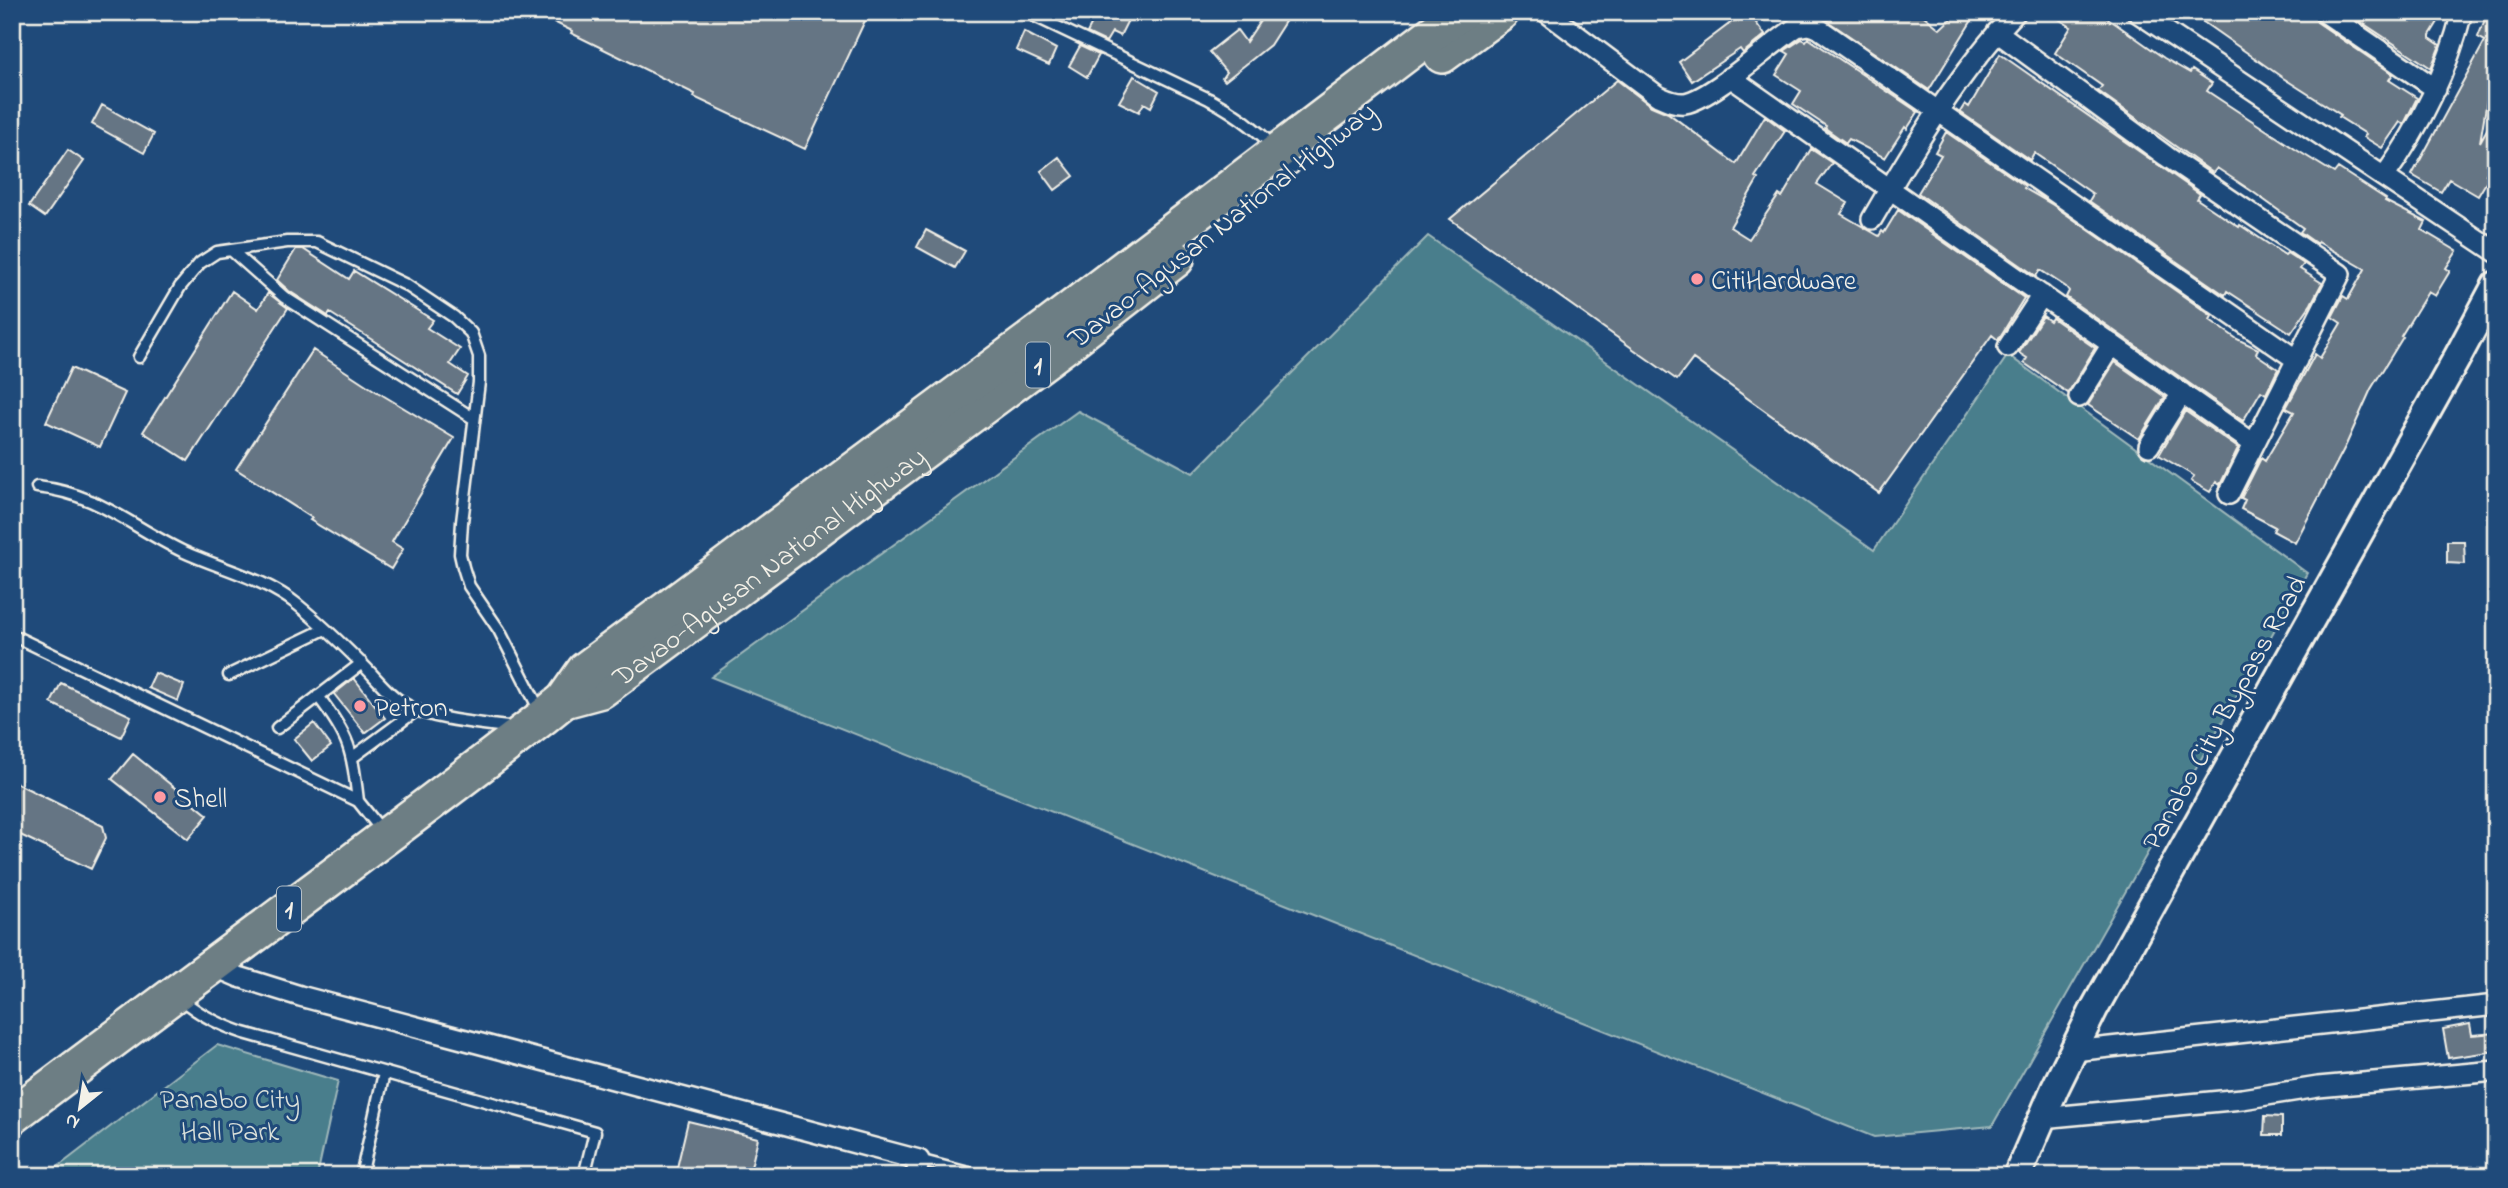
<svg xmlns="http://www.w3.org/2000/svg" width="2508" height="1188" viewBox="0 0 2508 1188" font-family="'Indie Flower',sans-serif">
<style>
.green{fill:#4a7e8c;stroke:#9fb8ba;stroke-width:2}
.building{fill:#657484;stroke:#f4f1e8;stroke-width:2}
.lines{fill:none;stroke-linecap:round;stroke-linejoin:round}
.lane-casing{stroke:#f4f1e8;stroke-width:15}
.street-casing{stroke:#f4f1e8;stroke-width:24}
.secondary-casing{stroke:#f4f1e8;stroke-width:32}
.highway-casing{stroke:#f4f1e8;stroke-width:40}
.lane{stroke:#1f4a7a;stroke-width:10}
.street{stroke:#1f4a7a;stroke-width:19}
.secondary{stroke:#1f4a7a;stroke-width:26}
.highway{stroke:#6d7e84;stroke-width:35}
.poi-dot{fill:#ff9aa2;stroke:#1f4a7a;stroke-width:2.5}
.labels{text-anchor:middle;stroke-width:6;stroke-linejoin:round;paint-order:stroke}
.shield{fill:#1f4a7a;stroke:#b4bfc7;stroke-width:2}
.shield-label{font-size:26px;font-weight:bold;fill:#f4f1e8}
.street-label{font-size:28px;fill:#f4f1e8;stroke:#1f4a7a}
.poi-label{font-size:28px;fill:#f4f1e8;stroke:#1f4a7a;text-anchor:start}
.park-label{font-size:28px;fill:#dae0da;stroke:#1f4a7a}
</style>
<rect width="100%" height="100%" fill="#1f4a7a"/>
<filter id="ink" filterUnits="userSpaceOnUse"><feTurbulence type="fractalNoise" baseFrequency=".0143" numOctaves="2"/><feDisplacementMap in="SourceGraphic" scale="14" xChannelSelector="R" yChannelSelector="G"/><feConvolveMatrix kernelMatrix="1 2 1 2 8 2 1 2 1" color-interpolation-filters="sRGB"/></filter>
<g filter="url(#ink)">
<path class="green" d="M1428,236L1874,550L2008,355L2307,573L1992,1126L1874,1137L711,677L1078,411L1193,473Z
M217,1045L338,1081L317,1176H46Z"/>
<path class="building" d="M534,12H869L805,149L694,97L695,94L571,33L572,31Z
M1098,12H1132L1120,36L1112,32L1106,42L1087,33Z
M1266,12H1275L1286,20L1270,45L1225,81L1222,78L1226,72L1209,52L1237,30L1246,42Z
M1745,12H1748L1765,35L1743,53L1740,49L1692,81L1679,62Z
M1822,12H1919L1940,29L1958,12H1977L1929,90L1820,16Z
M2048,12H2099L2164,58L2190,73L2192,70L2212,83L2207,91L2295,149L2334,173L2338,168L2386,199L2385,201L2426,222L2422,230L2457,251L2446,268L2450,271L2435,296L2428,292L2401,336L2403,337L2371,389L2346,445L2295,543L2273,531L2275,527L2241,509L2245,500L2241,498L2261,458L2265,461L2294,412L2286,408L2315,354L2320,358L2341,323L2332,317L2343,296L2348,299L2365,269L2318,242L2317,244L2300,232L2303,228L2253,192L2217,168L2213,173L2098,91L2102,86L2055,53L2071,27Z
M2189,12H2312L2317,22L2393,74L2389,80L2417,98L2404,124L2400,122L2382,148L2364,137L2366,134L2339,117L2341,115L2283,78Z
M2346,12H2398L2412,21L2418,12H2444L2430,35V38L2440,45L2431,68Z
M2488,12H2496V47L2480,142L2496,113V158L2486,174L2490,176L2478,196L2449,179L2441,192L2412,175L2485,41L2478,37Z
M1024,32L1056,49L1049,65L1016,50Z
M1808,38L1918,112L1907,129L1905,127L1885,158L1849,139L1846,143L1825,128L1826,126L1793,104L1801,91L1776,75L1789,54L1784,51L1802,39L1806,41Z
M1080,46L1099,55L1087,77L1069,66Z
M2000,54L2200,194L2197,199L2239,227L2240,225L2285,255L2287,253L2304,264L2300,269L2322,283L2311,304L2291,333L2227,291L2225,295L2089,201L2093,194L2034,153L2030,160L1960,112L1965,104L1969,107Z
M1134,76L1159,91L1151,107L1144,103L1139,112L1119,102Z
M1617,80L1651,106L1668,113L1736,164L1765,116L1785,131L1755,177L1758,179L1730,227L1749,239L1779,195L1782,197L1811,149L1832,163L1817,184L1848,203L1841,214L1879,236L1882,231L1884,233L1898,210L2024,298L1998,340L1992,335L1879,493L1693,359L1677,380L1450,219Z
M102,105L154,134L144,153L92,124Z
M1946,132L2025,186L2024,188L2053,205L2212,316L2210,320L2237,339L2258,349L2256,354L2278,369L2266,394L2261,391L2243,421L2066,297L2069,291L2066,287L2040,270L2036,276L1918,193L1941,155L1935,152Z
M68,150L84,161L45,217L29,206Z
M1059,157L1074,176L1055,190L1041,171Z
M926,230L965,251L955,268L917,247Z
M296,249H303L349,279L354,271L433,320L427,328L460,349L450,364L468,376L457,394L330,313L328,316L289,291L277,280Z
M232,291L258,309L268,293L288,308L188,461L143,432Z
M2043,316L2050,321L2052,318L2095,348L2068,393L2024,363L2027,358L2019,353Z
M313,350L374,390L454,438L392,542L403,549L391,569L310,520L312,518L236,469Z
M2115,362L2165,397L2139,439L2088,405Z
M71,368L125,393L100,447L46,422Z
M2185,411L2238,448L2220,485L2216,482L2210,492L2191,481L2194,476L2159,455Z
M2447,541H2464L2465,564L2447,563Z
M155,673L184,685L178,701L148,688Z
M354,678L385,718L365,733L334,694Z
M61,683L131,716L121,737L51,703Z
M314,723L331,746L312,761L294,739Z
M133,754L208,815L188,839L112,779Z
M12,781L103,826L106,838L91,869L12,831Z
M2470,1024L2472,1035L2496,1033V1051L2448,1058L2443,1029Z
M2265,1116L2282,1117V1135H2264Z
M688,1121L758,1138L749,1176H675Z"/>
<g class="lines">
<g class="lane-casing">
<path id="lane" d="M1026,12L1209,99C1243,117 1269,138 1293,168
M231,250L284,297L473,418
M139,357L180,287L200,263L217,252L287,242H317L406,285L454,317L471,333L479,356V382L462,522L460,554L463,567L469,586L499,630L540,711
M37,487C97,493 130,526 182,551C221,569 264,578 298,605C320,623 341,643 361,663C376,677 389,696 408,706C436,721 481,723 513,728
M12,635L358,801L382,831
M229,675L325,629
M318,696C350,738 352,749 358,801
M277,728L362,663
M353,757L417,710
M180,998C199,1015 220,1025 244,1033L595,1132L584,1176
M919,1160L980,1176
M361,1176L384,1073"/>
</g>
<g class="street-casing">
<path id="street" d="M1546,12L1658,96C1667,100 1675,104 1685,103C1713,98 1770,44 1797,27L1808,25L1818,28L2297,360
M2137,12L2496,252
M2324,12L2436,89
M1997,32L2166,156L2340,274L2229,494
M1730,77L2254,444
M2384,177C2420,127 2447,73 2462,12
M1872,219C1914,147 1958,73 2016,12
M2008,347L2042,295
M2079,397L2112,344
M2149,446L2182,393
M211,965L239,977L300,996L919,1160L916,1176
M2073,1051L2496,1005
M2041,1118L2242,1099L2318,1087L2496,1071"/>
</g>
<g class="secondary-casing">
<path id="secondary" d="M2017,1176L2055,1088L2094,1009L2458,356L2496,285"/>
</g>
<g class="highway-casing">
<g id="highway">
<path d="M1442,55L1501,12"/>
<path id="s1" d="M564,700L601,690L1066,345L1176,259"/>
<path d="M12,1116C189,982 368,852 543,717L564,700L585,670L1051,324L1461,12"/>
</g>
</g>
<use href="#lane" class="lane"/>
<use href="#street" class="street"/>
<use href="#secondary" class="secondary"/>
<use href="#highway" class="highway"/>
</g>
</g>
<g class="poi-dot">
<circle cx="1697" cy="279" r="7"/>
<circle cx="360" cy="706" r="7"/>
<circle cx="160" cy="797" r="7"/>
</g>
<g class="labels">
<g class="shield">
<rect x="1026" y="342.5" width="24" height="45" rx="5"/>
<rect x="277" y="886.5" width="24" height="45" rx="5"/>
</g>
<g class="shield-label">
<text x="1038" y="374">1</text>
<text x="289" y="918">1</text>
</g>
<g class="street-label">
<text transform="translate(1221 224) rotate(-38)" y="10">Davao-Agusan National Highway</text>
<text dy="10" stroke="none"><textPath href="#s1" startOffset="247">Davao-Agusan National Highway</textPath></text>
<text transform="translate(2223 712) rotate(-61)" y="10">Panabo City Bypass Road</text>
</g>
<g class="poi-label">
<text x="1711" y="289">CitiHardware</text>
<text x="374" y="716">Petron</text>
<text x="174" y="807">Shell</text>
</g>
<g class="park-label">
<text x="230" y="1108">Panabo City<tspan x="230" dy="32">Hall Park</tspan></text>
</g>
</g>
<rect width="2508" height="1188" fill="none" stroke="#1f4a7a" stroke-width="42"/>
<rect x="21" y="21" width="2466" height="1146" fill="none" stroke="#f4f1e8" stroke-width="2.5" filter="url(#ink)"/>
<g transform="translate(80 1108) rotate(210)" stroke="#1f4a7a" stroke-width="5" paint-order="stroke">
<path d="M0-5L12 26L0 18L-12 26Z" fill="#f4f1e8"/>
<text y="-10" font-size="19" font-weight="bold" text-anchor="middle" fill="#f4f1e8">N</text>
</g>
</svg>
